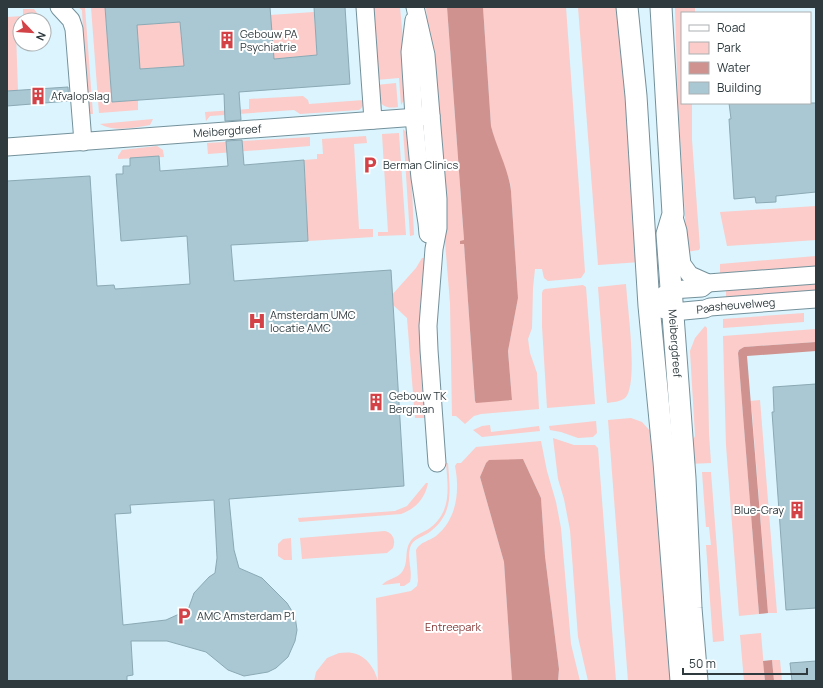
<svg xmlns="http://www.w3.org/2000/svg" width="823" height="688" viewBox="0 0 823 688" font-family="Manrope,sans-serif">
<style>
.green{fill:#fbccc9}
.water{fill:#d0928e}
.building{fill:#a9c8d3;stroke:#8ba9b4;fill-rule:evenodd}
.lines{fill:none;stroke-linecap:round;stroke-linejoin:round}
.minor-casing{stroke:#74919b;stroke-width:19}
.major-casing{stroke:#74919b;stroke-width:23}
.minor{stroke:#fff;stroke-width:17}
.major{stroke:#fff;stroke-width:21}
.labels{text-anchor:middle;stroke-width:4;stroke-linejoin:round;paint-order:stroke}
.poi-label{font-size:11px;fill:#2e3a3e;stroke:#fff;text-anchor:start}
.street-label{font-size:11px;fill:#2e3a3e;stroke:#fff}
.park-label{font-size:11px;fill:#843938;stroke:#fff}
</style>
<rect width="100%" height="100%" fill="#dbf4fd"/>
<path class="green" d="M78,7H85L93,114H89L87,110L82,10Z
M91,7H105L112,102L138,100V110L99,113Z
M370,7H400L408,94L401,105L399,78L376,80Z
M426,7H447L464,241H460V243H464L475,402L512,400L508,351L518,298L511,191L510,182L494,138L491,126L483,7H566L585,272L581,278L548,281L544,278L542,269H535L533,288L532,328L528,339L530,353L537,373L539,409L481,414L474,416L465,424L456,416H452L450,303Z
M578,7H620L640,262L598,265Z
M675,7H695V13H682V103H692V140L700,248L699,250L686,252L685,215L678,106Z
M23,9H34L42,20H20V33H16L18,91H7V17L23,16Z
M314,12L317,55L274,59L270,15Z
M180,22L184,66L140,69L137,25Z
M396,83L398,107C379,110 379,100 376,85Z
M303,96L308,100L309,104L364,100C364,105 363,107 359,110L300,114L294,110L210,116L206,121L205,112L249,109V99Z
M153,119L150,125C134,128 114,132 100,124Z
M403,129L409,135L410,142L414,235L410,236Z
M399,133L406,235L378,236V232H388L382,134Z
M366,136L367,143L354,144L359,229H373V237L308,241L304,160L317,159V154H323L322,139Z
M310,137V146L208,154L207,143Z
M157,146L163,150L164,157L118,159V156L122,150Z
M816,206V240L727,246L720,212Z
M816,256V266L720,273V264Z
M422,258H425L420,330L421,374L425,418H415L407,318L392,304L391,296L416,268Z
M816,283V295L726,301V290Z
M626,284C627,304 639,385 625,398C620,402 613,402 607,403L598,287Z
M583,285L586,287L595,404L547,408L542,326V293L543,290L545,289Z
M804,313V322L723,328V319Z
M705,326L707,328L709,434L711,463L688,464V450L695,436L690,351L695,338Z
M816,329V342L744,347L739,350L738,353L759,614L739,616L726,445L723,336Z
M760,400L777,613H768L752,412L750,401Z
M631,418L642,422L651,432L678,681H628L608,420Z
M596,421L597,433L593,437L578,438L561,432L550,430L549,426Z
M490,425L491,432L539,426L540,431L482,437L473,430L482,426Z
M553,438L574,445H595L598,448L616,681H588L578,637L570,530L564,499L558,479Z
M541,441L547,471L556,502L561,528L571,644L580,681H558L559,669L545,556L541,498L523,459L486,463L480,477L504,562L512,681H378L376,598L411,591L417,586L418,581L416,550C420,542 429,541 436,536C457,519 460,491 455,466L457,463H461L476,447Z
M446,463H448C450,490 454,513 431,531C424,537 416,537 411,545C406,557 413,570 410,582L404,586H400V583L382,585C388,578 397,579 402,572C409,563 404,551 410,542C414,535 423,533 430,528C452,511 448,488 446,463Z
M702,472H711L724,641L713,642L706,545H711L709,527H706Z
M426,483H428C425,499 415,509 401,514L299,522L298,518L395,511L407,506Z
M385,531C393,533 396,540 393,548L387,553L302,559L300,538Z
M291,538L292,560H284L278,556V544L283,539Z
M761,633L765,681H744L740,635Z
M339,653C343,653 348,652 352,653C366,655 375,669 378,681H314L316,672L327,658Z
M772,660H780L782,681H774Z"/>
<path class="water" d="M447,7H483L491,126C496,147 509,170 511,191L518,298L508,351L512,400L476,403L475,401L464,244H460V241L464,240Z
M816,342V351L747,356L768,613L759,614L738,353L739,350L744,347Z
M523,459L541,498L545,556L559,669L558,681H512L504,562L480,477L486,463L489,460Z
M772,660L774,681H765L763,661Z"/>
<path class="building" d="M105,7H270L274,59L317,55L314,7H345L350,84L239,92L241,120L225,121L224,94L112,102ZM180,22L184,66L140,69L137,25Z
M68,87L69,101L7,106V91Z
M729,103H816V192L776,196V202L756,203L755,197L734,199L729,119H731Z
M242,140L244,165L304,160L308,241L231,245L234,281L391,270L404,486L229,499L234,550L239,568L262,578L287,603L295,616L297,630L295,641L288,657L276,668L268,672L244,676L228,670L206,652L167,641H131L133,675L127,676V681H7V181L90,176L97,286L114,285L115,289L190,284L187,236L121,241L116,174H123V166H130V158L159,156L160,171L228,166L226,141ZM214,500L217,558L215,573L209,577L194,593L188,610L166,620L123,625L115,514L131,513L130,505Z
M816,384V608L786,610L772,412H774L773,387Z
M816,661V681H792L790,663Z"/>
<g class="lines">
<g class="minor-casing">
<g id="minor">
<path d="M59,7L71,20L74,29L83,142"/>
<path d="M365,7L373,120"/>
<path d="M415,7L426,55L438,199V228L434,249L428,326L429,350L437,463"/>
<path d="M414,20L410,52L414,117L420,178L427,223L428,234"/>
<path id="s1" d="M7,147L431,116"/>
<path d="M673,214L678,231L682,264L690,275L708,283L816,275"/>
<path d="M662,296L671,290L702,288L708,283"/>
<path id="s2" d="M649,306L673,312L705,309L710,307L816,299"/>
</g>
</g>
<g class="major-casing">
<g id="major">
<path d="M627,7L636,96L649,306L664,462L681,681"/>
<path id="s3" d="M661,7L673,214L667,234L685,478L691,608L697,681"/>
</g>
</g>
<use href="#minor" class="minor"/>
<use href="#major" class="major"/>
</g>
<defs>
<g id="building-bare" transform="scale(1.38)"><path d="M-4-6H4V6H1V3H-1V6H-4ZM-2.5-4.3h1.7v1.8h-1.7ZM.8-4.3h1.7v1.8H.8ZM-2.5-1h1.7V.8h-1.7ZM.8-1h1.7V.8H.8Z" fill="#d24247" stroke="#fff" stroke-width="2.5" paint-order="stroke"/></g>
<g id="parking-bare" transform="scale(1.38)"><path d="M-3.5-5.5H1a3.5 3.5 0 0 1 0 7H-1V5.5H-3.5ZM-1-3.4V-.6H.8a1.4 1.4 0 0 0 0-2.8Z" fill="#d24247" stroke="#fff" stroke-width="2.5" paint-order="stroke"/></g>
<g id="hospital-bare" transform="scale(1.38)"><path d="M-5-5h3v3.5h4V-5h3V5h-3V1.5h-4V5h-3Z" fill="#d24247" stroke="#fff" stroke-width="2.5" paint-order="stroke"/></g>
</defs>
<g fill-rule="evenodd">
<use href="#building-bare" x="227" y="40"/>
<use href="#building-bare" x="38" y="96"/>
<use href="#parking-bare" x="370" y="165"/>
<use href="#hospital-bare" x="257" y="321"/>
<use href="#building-bare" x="376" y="402"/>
<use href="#building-bare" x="797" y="510"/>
<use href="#parking-bare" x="184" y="616"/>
</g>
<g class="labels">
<g class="poi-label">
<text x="240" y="38">Gebouw PA<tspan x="240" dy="13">Psychiatrie</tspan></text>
<text x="51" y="100">Afvalopslag</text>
<text x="383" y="169">Berman Clinics</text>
<text x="270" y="319">Amsterdam UMC<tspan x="270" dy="13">locatie AMC</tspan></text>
<text x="389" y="400">Gebouw TK<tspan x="389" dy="13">Bergman</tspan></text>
<text x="784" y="514" text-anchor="end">Blue-Gray</text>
<text x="197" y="620">AMC Amsterdam P1</text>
</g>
<g class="street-label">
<text dy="4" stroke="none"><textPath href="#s1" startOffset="221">Meibergdreef</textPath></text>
<text dy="4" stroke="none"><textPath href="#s2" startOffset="88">Paasheuvelweg</textPath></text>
<text dy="4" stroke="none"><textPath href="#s3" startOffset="338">Meibergdreef</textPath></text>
</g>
<g class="park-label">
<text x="453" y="631">Entreepark</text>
</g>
</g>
<rect width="823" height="688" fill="none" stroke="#2e3a3e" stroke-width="16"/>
<rect x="681" y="12" width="130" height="92" fill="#ffffff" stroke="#abb0b2"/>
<rect x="689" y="25" width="20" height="6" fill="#ffffff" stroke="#abb0b2"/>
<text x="717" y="32" font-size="12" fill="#2e3a3e">Road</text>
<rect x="689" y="42" width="20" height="12" fill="#fbccc9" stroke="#abb0b2"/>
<text x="717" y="52" font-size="12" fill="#2e3a3e">Park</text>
<rect x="689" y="62" width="20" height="12" fill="#d0928e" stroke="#abb0b2"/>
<text x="717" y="72" font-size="12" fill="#2e3a3e">Water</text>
<rect x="689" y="82" width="20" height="12" fill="#a9c8d3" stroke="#abb0b2"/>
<text x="717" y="92" font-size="12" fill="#2e3a3e">Building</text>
<g transform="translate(32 32) rotate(115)"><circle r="19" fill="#ffffff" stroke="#abb0b2"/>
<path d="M0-3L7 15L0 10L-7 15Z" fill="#d24247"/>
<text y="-6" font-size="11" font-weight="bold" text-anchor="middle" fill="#2e3a3e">N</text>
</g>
<path d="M683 668v6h124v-6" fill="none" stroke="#2e3a3e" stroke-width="2"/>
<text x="689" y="668" font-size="12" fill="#2e3a3e" stroke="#ffffff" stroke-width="3" paint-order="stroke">50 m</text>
</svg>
